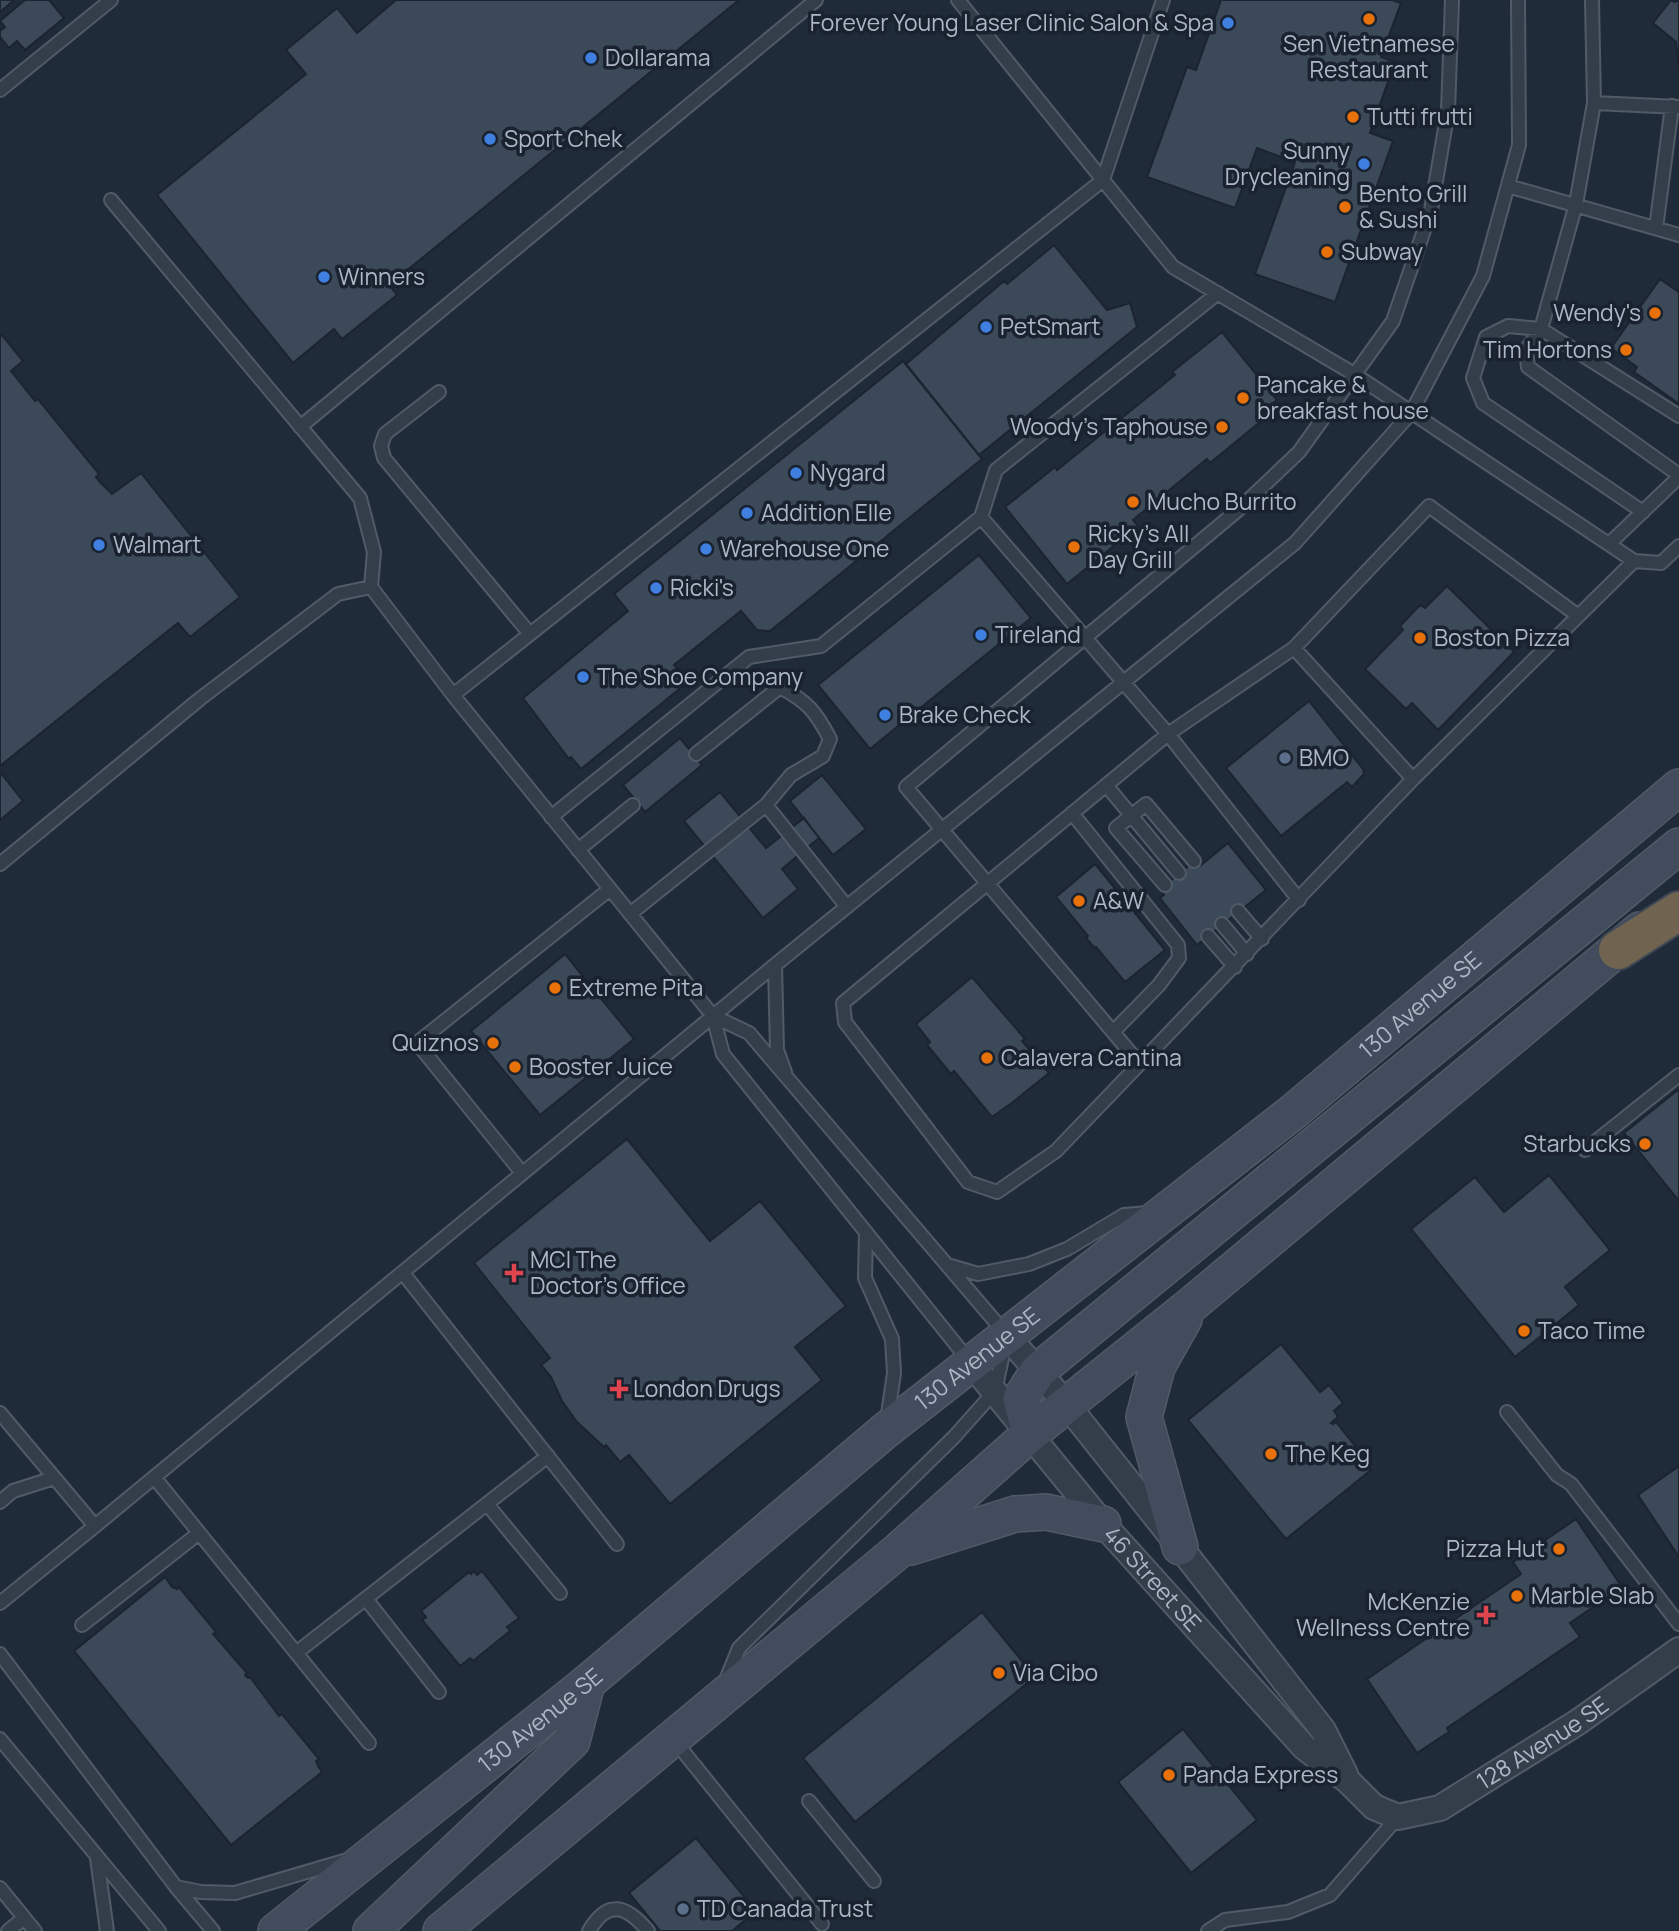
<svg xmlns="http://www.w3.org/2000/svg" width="1679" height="1931" viewBox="0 0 1679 1931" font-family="Manrope,sans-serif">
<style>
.building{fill:#3c4959;stroke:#1b2430;stroke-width:2}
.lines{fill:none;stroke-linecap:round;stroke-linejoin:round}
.service-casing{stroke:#515a67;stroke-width:16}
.minor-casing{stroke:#515a67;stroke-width:28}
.secondary-casing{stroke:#515a67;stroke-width:38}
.motorway-casing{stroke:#3e4754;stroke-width:42}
.service{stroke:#343d4a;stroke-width:12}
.minor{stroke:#343d4a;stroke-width:24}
.secondary{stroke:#424c5d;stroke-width:35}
.motorway{stroke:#706450;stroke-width:38}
.food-dot{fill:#e8710a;stroke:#19222e;stroke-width:2.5}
.shop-dot{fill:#3f7fe0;stroke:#19222e;stroke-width:2.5}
.service-dot{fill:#5c6f8a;stroke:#19222e;stroke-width:2.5}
.health-dot{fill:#e0444e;stroke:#19222e;stroke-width:2.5}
.labels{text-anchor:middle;stroke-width:7;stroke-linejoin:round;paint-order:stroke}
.poi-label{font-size:23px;fill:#aeb7c6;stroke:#19222e;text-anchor:start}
.street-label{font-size:23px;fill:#aeb7c6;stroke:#19222e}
</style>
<rect width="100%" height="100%" fill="#202b39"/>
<path class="building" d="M0,0H13V1L0,12Z
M25,0H49L64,18L25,50L17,41L9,48L0,37V31L5,27L0,21Z
M396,0H739L389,285L397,295L342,339L334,329L293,363L157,195L306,74L286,50L337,8L357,33Z
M1221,0H1392L1401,3L1381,57L1395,62L1370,133L1393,141L1335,302L1255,274L1295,162L1257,148L1235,208L1147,177L1187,67L1196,70Z
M1671,0L1675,2L1679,0V68L1676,42L1653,23Z
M1054,245L1107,310L1130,303L1137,327L979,455L906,364L1004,281L1007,284Z
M1660,279L1677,291L1679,289V404L1634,372L1637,367L1611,348Z
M1222,332L1277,400L1256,417L1260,422L1210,463L1207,459L1133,520L1138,526L1067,584L1005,507L1055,467L1057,470L1175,375L1172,372Z
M2,335L23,361L11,371L35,401L38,399L99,474L96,477L100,482L112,494L141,473L240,597L190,637L178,623L0,766V336Z
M903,361L982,459L770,631L757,630L741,611L674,665L688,682L581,769L571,757L569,759L523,698L628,611L614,594Z
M979,555L1031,618L870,749L818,685Z
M1447,586L1514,652L1438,730L1412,703L1406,709L1365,669L1403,630L1400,626L1420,605L1425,608Z
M1309,701L1363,769L1364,774L1352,787L1347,782L1281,836L1226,768Z
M680,738L702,765L645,812L623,785Z
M0,772L23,801L0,820Z
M822,775L866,829L833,855L790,801Z
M720,792L766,848L804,818L819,838L782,869L798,889L763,918L684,821Z
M1228,843L1266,890L1197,945L1160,898L1164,895L1160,889L1197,859L1201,865Z
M1095,864L1122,897L1124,895L1132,906L1131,908L1165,950L1125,982L1096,947L1095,948L1086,938L1088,936L1056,897Z
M565,954L634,1039L540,1115L471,1031Z
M972,977L1025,1039L1022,1041L1049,1073L1013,1102L992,1117L954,1071L951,1074L927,1045L930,1042L916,1024Z
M1679,1089V1201L1624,1133Z
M627,1139L710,1241L760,1201L846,1306L795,1347L822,1380L670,1504L629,1455L620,1462L606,1445L604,1447L577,1422L562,1401L551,1377L541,1365L550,1358L474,1263Z
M1549,1175L1610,1250L1565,1287L1579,1305L1515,1357L1411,1229L1475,1177L1504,1212Z
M1281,1344L1320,1392L1329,1385L1343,1403L1334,1411L1338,1417L1331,1423L1333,1424L1336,1422L1363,1456L1361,1458L1371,1470L1286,1539L1188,1420Z
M1679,1466V1557L1638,1495Z
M1576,1519L1622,1587L1570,1623L1580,1637L1447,1728L1449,1732L1417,1753L1367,1679L1521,1574L1513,1562Z
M474,1571L477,1575L482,1571L519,1618L507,1627L510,1631L473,1661L470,1658L460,1666L422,1620L426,1617L421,1611L469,1572L471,1574Z
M165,1577L172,1587L177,1589L179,1587L216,1632L213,1634L247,1673L245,1675L248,1678L250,1677L279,1716L282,1714L319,1759L316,1761L318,1766L322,1772L231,1845L74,1651Z
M982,1612L1035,1677L855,1822L803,1758Z
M1183,1729L1257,1820L1191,1873L1118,1782Z
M696,1838L756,1911L732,1931H660L629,1893Z"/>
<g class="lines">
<g class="service-casing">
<path id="service" d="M958,0L1173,267L1354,374L1634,561L1661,563L1679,546
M1592,0L1594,103
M0,90L111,0
M1679,107L1594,103L1576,204L1541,329L1526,350L1528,367L1679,475
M1508,186L1679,235
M111,200L360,498L374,552L371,587L453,695L713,1016L723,1054L970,1362
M1656,228L1672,106
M439,392L385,434L381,446L384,458L530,634
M300,427L816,0
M1643,512L1483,403L1473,378L1486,337L1508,326L1541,329L1679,416
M981,517L1168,734L1299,900
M1609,544L1679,477
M1577,615L1429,506L1294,648L1168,734L843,1003L845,1022L968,1182L997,1192L1056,1151L1413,779L1634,561
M1294,648L1413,779
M453,695L1103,180L1163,0
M696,754L780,687C808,702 816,712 830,739L823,756L791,775L766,805
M1106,785L1179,873
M1072,813L1178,945L1179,958L1159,985L1113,1032
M551,817L749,657L821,646L981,517L996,470L1218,293
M578,850L633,805
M0,864L201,698L338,594L371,587
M1165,885L1116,828L1146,804L1194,861
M1238,911L1262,939
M630,914L766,805L847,907
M1222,924L1247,954
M1208,936L1235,967
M775,965L777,1050L785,1072
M713,1016L749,1033L1005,1333
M1140,1064L906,787L1238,510L1299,452L1393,321L1431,210L1448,111L1452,0
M1585,1150L1679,1075
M522,1173L417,1043L610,889
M866,1232L865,1278L892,1339L894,1373L887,1421
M951,1266L978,1274L1029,1264L1067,1249L1124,1215L1149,1213
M403,1273L617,1544
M1507,1412L1557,1475L1571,1484L1679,1624
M0,1413L95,1526L0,1603
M154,1477L369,1743
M0,1502L13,1491L54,1478
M487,1504L560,1593
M95,1526L775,965L1295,543L1411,413L1483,276L1519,145L1518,0
M366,1599L439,1692
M82,1625L199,1533
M296,1653L548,1456
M0,1654L176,1887L213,1931
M726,1680L739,1648L954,1437L995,1391L1004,1349
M0,1739L159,1931
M674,1740L822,1924
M809,1801L874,1881
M97,1858L107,1931
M176,1887L201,1892L235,1893L344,1861
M0,1888L35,1931
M8,1931L24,1918
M589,1931C608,1898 627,1906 648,1931
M1208,1931L1225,1920L1288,1912L1330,1895L1398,1817"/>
</g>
<g class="minor-casing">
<g id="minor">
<path d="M1007,1336L1067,1405L1180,1547L1323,1730L1345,1774"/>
<path id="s1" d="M971,1363L1103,1524L1304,1747L1348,1781L1374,1807L1398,1817L1440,1808L1578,1722L1679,1650"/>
</g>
</g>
<g class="secondary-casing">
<g id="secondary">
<path d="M1030,1434L1021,1398L1038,1371L1679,846"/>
<path d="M911,1547L1015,1514L1046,1512L1103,1524"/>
<path d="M1180,1547L1144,1417L1157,1367L1184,1319"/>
<path id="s2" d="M276,1931L587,1683L886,1430L1293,1112L1679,787"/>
<path d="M371,1931L572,1741L587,1683"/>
<path d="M441,1931L898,1551L1030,1434L1191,1305L1640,930"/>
</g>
</g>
<g class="motorway-casing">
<path id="motorway" d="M1618,950L1679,911"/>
</g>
<use href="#service" class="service"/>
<use href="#minor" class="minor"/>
<use href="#secondary" class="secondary"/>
<use href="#motorway" class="motorway"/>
</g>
<g class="food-dot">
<circle cx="1369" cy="19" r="7"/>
<circle cx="1353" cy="117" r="7"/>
<circle cx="1345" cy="207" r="7"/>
<circle cx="1327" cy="252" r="7"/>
<circle cx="1655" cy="313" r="7"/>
<circle cx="1626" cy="350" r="7"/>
<circle cx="1243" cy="398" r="7"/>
<circle cx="1222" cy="427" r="7"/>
<circle cx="1133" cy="502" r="7"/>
<circle cx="1074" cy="547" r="7"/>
<circle cx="1420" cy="638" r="7"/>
<circle cx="1079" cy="901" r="7"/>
<circle cx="555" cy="988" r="7"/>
<circle cx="493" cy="1043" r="7"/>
<circle cx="987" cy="1058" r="7"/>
<circle cx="515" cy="1067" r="7"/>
<circle cx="1645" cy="1144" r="7"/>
<circle cx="1524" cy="1331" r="7"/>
<circle cx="1271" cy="1454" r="7"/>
<circle cx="1559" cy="1549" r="7"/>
<circle cx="1517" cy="1596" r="7"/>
<circle cx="999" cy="1673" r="7"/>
<circle cx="1169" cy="1775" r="7"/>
</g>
<g class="shop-dot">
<circle cx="1228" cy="23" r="7"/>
<circle cx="591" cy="58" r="7"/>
<circle cx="490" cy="139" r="7"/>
<circle cx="1364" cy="164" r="7"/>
<circle cx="324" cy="277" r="7"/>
<circle cx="986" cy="327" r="7"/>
<circle cx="796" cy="473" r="7"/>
<circle cx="747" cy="513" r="7"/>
<circle cx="99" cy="545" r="7"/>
<circle cx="706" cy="549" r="7"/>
<circle cx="656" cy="588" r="7"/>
<circle cx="981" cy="635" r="7"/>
<circle cx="583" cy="677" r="7"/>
<circle cx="885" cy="715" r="7"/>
</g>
<g class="service-dot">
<circle cx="1285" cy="758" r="7"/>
<circle cx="683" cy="1909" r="7"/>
</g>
<g class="health-dot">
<path d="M510.5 1262.5h7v7h7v7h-7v7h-7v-7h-7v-7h7z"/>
<path d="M615.5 1378.5h7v7h7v7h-7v7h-7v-7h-7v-7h7z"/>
<path d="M1482.5 1604.5h7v7h7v7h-7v7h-7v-7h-7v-7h7z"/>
</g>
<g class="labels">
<g class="poi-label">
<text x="1214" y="31" text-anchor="end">Forever Young Laser Clinic Salon &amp; Spa</text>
<text x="1369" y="52" text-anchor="middle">Sen Vietnamese<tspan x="1369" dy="26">Restaurant</tspan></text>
<text x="605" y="66">Dollarama</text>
<text x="1367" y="125">Tutti frutti</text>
<text x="504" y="147">Sport Chek</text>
<text x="1350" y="159" text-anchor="end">Sunny<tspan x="1350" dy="26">Drycleaning</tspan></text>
<text x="1359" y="202">Bento Grill<tspan x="1359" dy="26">&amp; Sushi</tspan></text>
<text x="1341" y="260">Subway</text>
<text x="338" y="285">Winners</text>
<text x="1641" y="321" text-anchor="end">Wendy's</text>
<text x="1000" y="335">PetSmart</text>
<text x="1612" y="358" text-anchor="end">Tim Hortons</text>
<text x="1257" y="393">Pancake &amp;<tspan x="1257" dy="26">breakfast house</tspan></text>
<text x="1208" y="435" text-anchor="end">Woody's Taphouse</text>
<text x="810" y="481">Nygard</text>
<text x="1147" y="510">Mucho Burrito</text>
<text x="761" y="521">Addition Elle</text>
<text x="1088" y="542">Ricky's All<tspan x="1088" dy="26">Day Grill</tspan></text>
<text x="113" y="553">Walmart</text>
<text x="720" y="557">Warehouse One</text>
<text x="670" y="596">Ricki's</text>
<text x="995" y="643">Tireland</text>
<text x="1434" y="646">Boston Pizza</text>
<text x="597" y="685">The Shoe Company</text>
<text x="899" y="723">Brake Check</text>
<text x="1299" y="766">BMO</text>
<text x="1093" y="909">A&amp;W</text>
<text x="569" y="996">Extreme Pita</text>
<text x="479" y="1051" text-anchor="end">Quiznos</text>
<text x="1001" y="1066">Calavera Cantina</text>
<text x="529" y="1075">Booster Juice</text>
<text x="1631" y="1152" text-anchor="end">Starbucks</text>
<text x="530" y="1268">MCI The<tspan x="530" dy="26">Doctor's Office</tspan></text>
<text x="1538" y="1339">Taco Time</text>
<text x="633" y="1397">London Drugs</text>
<text x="1285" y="1462">The Keg</text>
<text x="1545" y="1557" text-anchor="end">Pizza Hut</text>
<text x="1531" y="1604">Marble Slab</text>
<text x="1470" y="1610" text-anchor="end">McKenzie<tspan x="1470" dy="26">Wellness Centre</tspan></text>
<text x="1013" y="1681">Via Cibo</text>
<text x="1183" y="1783">Panda Express</text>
<text x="697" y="1917">TD Canada Trust</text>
</g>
<g class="street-label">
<text dy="8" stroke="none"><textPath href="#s2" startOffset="1472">130 Avenue SE</textPath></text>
<text dy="8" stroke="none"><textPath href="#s2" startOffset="905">130 Avenue SE</textPath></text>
<text dy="8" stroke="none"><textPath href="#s1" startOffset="282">46 Street SE</textPath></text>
<text dy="8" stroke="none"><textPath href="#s2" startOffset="338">130 Avenue SE</textPath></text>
<text dy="8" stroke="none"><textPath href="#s1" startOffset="791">128 Avenue SE</textPath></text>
</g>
</g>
</svg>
